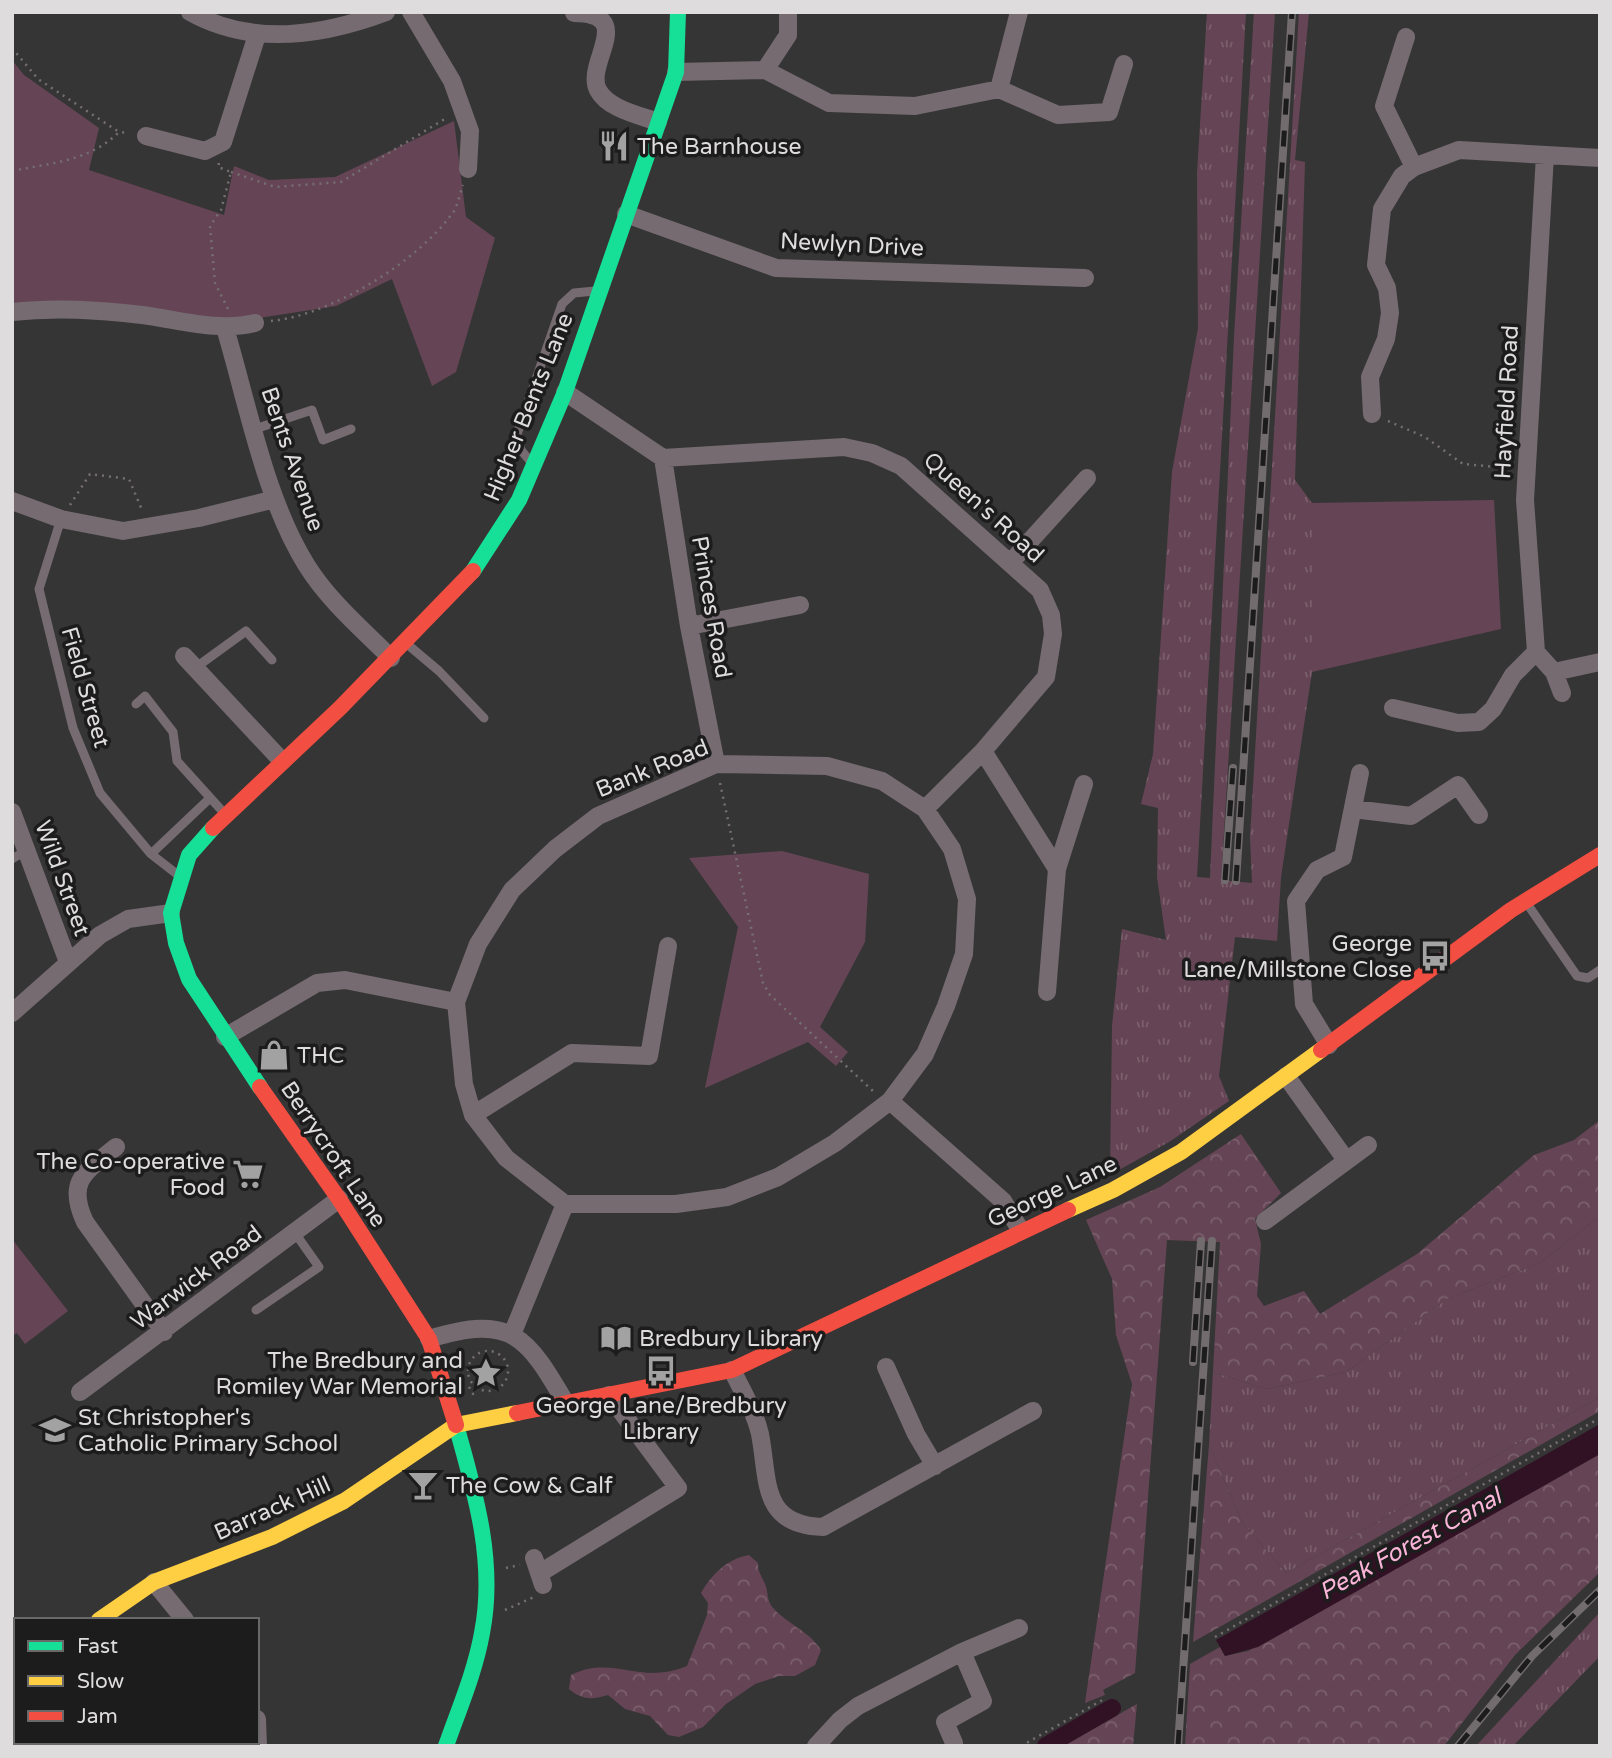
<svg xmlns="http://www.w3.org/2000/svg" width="1612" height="1758" viewBox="0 0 1612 1758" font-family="'Varela Round',sans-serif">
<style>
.grass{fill:url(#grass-tufts)}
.forest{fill:url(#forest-crowns)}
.park{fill:#654555}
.water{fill:#311225}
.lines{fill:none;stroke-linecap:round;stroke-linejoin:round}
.canal{stroke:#311225;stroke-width:18}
.path{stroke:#766f72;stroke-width:2.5;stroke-dasharray:2 5;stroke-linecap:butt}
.lane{stroke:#756b70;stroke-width:9}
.street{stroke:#756b70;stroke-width:18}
.fast{stroke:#16e098;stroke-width:16}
.slow{stroke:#ffcf43;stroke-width:16}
.jam{stroke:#f24e42;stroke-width:16}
.rail-casing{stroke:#726c6f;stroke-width:8}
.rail{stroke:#1d1c1d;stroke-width:5;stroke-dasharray:16;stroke-linecap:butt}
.labels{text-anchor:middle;stroke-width:7;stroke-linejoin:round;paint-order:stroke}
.poi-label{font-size:23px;fill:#dedcdd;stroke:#1d1c1d;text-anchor:start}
.street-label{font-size:23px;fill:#dedcdd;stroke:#1d1c1d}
.water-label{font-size:24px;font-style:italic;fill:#fab5d8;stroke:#1d1c1d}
</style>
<defs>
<pattern id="grass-tufts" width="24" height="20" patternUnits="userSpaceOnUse" patternTransform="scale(1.75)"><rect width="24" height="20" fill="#654555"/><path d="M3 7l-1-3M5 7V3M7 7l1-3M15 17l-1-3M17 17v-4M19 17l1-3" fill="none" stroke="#7b5f6d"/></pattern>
<pattern id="forest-crowns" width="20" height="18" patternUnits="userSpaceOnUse" patternTransform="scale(1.75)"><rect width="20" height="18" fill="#654555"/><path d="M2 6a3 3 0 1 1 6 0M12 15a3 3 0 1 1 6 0" fill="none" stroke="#7b5f6d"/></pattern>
</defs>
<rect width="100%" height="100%" fill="#363535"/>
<path class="grass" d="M1207,12H1246L1197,877L1210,878L1234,337L1254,12H1275L1221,880L1252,883L1250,837L1299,12H1309L1295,160L1305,162L1295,480L1312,503V672L1281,877L1277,941L1235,937L1219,1076L1229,1101L1169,1142L1110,1175L1112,1026L1122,929L1166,940L1157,877L1158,808L1141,804L1153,754L1172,472L1198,328L1197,173Z
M1600,1216V1397L1286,1573L1242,1522L1209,1445L1213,1372L1266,1389L1346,1372L1447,1299L1540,1263Z
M1600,1612V1656L1513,1746H1476Z"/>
<path class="forest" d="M1600,1120V1216L1540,1263L1447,1299L1346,1372L1266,1389L1213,1372L1220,1242L1167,1240L1135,1673L1103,1690L1105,1695L1085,1703L1132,1384L1116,1335L1112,1279L1086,1220L1160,1187L1241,1134L1281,1193L1255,1219L1261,1244L1257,1296L1264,1306L1304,1291L1320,1314L1417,1254L1534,1155L1574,1140Z
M1600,1397V1411L1193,1642L1209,1445L1242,1522L1286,1573Z
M1600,1454V1572L1515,1655L1444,1746H1185L1190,1664L1220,1647L1225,1656L1248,1651Z
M749,1555L758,1563C758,1572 761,1575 765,1584C769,1593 766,1601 774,1609C789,1625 809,1631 821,1650L815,1665L795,1676H779L755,1684L726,1704L703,1727L679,1737L668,1735L650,1716L625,1709L608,1695C592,1700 582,1700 569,1689L571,1675C614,1654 639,1686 687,1666L707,1615L708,1603L701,1593C712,1574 727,1559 749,1555Z
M1137,1704L1133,1746H1063Z"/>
<path class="park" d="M12,60L24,75L99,128L89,170L224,215L234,166L269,180L335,177L454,121L466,217L495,238L456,372L432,386L392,279L336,306L220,324L12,304Z
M1494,500L1501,629L1312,672V503Z
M782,851L869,874L865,942L820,1027L848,1052L836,1066L808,1042L705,1088L738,927L689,858Z
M12,1239L68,1311L25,1344L17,1333L12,1336Z"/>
<path class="water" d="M1600,1424V1454L1258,1647L1225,1656L1216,1640Z"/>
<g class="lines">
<path class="canal" d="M1046,1746L1112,1708"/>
<path class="path" d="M12,48L38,79L119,132
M219,163L218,167L231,172L221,210L210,226L215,283L229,311
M12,171C51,163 90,161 119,132L128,133
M231,172L275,187L341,182L448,117
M271,321C332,315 419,261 454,211C458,204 460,193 463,185
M1388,421L1425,437L1463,464L1508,468
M70,505L90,474L129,479L142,510
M720,783L763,983L770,995L874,1092
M468 1371a20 20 0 1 1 40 0a20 20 0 1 1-40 0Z
M469,1387L473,1394L477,1389
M506,1568L520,1565
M505,1610L534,1597
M1215,1637L1600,1418
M1021,1746L1106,1698"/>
<path class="lane" d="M255,429L312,410L323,440L351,429
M530,461L521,450L516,437L562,304L574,293L595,291
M61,519L39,589L73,728L100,793L151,854L178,875
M407,644L439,671L484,718
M195,668L246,631L272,660
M136,704L145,696L173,732L177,761L224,813
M151,854L209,799
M12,859L27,850
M1528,905L1577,976L1588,978L1600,970
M256,1310L319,1267L295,1233"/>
<path class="street" d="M190,12C252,47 322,36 386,12
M411,12L452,81L470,131L468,169
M574,13C638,14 584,63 598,90C608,109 639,115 658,122
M1406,37L1384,106L1414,167
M765,70L788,35V12
M676,72L765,70L829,103L915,106L999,89L1058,115L1109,112L1124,64
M999,89L1019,12
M146,136L205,151L223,142L257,35
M1545,155L1525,500L1536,652L1554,672L1600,662
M626,214L776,268L1085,278
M12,312C56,307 98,310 142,315C181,320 217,332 255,323
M225,328C248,405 265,499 307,566C329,601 362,629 391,658
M565,392L663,458L844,447L872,453L901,466L1040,590L1051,615L1053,634L1046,677L983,751L925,809
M1372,414L1370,377L1386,339L1390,313L1387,288L1376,265L1382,209L1402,176L1414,167L1459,150L1600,158
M663,458L689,626L716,764
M12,501L61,519L123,531L199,518L275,499
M1011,562L1087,478
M689,626L800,605
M184,656L281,760
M1554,672L1562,693
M1393,708L1458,723L1479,722L1493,709L1513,675L1536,652
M983,751L1057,869
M1353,809L1411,816L1458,785L1479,815
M12,812L68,962
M1047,992L1057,869L1084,784
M12,1013L100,935L128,919L171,913
M225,1037L317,983L345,980L456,1002
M1329,1045L1304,1004L1296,901L1317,870L1343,857L1360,773
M1286,1076L1346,1160
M890,1101L925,1054L946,1006L964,954L967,899L952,849L925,809L882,781L827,766L716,764L598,816L555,849L512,890L478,944L456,1002L464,1084L473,1115L506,1158L565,1204H676L727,1197L778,1177L835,1143L890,1101L1003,1201L1021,1231
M473,1115L572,1053L649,1056L668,946
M116,1147C85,1172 66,1181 85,1222L164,1332
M1265,1221L1368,1145
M513,1332L565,1204
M429,1339C513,1313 527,1337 567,1405
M886,1367L916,1434L935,1466
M732,1370C742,1390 755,1412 760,1434C769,1480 760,1525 823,1527L1033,1411
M80,1392L339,1199
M534,1558L543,1585
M540,1573L678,1488L609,1395
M154,1582L185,1620
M257,1719L258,1746
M954,1743L945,1722L983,1701L962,1652
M816,1746L840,1720L858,1706L962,1652L1019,1628"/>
<path class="fast" d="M473,571L519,500L565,392L676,72L678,12
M213,828L189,855L171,913L176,943L189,979L260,1087
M12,1741L16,1735
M446,1746C459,1709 475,1672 482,1633C496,1562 475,1492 456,1425"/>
<path class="slow" d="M1068,1210L1113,1190L1181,1152L1321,1050
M99,1620L154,1582L272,1537L344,1501L456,1425L517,1413"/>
<path class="jam" d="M213,828L340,708L473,571
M1321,1050L1511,910L1600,855
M260,1087L339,1199L429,1339L456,1425
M517,1413L732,1370L1068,1210"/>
<g class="rail-casing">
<path id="rail" d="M1225,880L1233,768
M1236,881L1292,12
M1193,1362L1201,1241
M1178,1746L1212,1241
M1458,1746L1532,1656L1600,1590"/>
</g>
<use href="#rail" class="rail"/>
</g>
<defs>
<g id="restaurant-bare" transform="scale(2.415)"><path d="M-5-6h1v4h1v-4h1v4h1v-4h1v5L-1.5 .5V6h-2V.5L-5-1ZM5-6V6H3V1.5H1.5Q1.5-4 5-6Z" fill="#a3a2a2" stroke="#1d1c1d" stroke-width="2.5" paint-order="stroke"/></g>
<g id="bus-bare" transform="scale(2.415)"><path d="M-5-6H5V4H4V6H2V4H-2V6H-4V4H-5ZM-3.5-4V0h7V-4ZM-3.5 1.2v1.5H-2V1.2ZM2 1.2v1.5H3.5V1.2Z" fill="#a3a2a2" stroke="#1d1c1d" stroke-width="2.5" paint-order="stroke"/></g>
<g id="shop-bare" transform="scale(2.415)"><path d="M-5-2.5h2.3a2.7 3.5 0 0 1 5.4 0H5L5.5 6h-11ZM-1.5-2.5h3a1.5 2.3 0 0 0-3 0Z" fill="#a3a2a2" stroke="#1d1c1d" stroke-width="2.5" paint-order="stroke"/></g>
<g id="supermarket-bare" transform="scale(2.415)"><path d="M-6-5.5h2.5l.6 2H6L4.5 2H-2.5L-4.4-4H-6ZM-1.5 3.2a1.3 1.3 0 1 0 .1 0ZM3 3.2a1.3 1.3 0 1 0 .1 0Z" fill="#a3a2a2" stroke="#1d1c1d" stroke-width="2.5" paint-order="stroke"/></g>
<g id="library-bare" transform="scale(2.415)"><path d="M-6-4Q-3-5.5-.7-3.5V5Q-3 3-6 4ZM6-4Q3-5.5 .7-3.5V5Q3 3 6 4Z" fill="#a3a2a2" stroke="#1d1c1d" stroke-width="2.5" paint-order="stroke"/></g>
<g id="sight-bare" transform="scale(2.415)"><path d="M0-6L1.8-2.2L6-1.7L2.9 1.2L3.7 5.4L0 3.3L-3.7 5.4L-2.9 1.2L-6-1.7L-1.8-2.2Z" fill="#a3a2a2" stroke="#1d1c1d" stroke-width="2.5" paint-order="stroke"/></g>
<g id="school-bare" transform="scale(2.415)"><path d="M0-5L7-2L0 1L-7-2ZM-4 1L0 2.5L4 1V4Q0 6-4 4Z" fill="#a3a2a2" stroke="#1d1c1d" stroke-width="2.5" paint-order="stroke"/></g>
<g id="bar-bare" transform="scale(2.415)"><path d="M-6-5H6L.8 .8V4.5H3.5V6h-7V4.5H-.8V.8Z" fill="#a3a2a2" stroke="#1d1c1d" stroke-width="2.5" paint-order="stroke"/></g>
</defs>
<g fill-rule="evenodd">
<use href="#restaurant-bare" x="614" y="146"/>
<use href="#bus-bare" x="1435" y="956"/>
<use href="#shop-bare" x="274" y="1055"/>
<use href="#supermarket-bare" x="248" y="1174"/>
<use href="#library-bare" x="616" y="1338"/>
<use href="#bus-bare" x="661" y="1371"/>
<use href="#sight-bare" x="486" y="1373"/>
<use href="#school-bare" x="55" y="1430"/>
<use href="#bar-bare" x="423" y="1485"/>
</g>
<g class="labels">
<g class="poi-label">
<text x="637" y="154">The Barnhouse</text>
<text x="1412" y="951" text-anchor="end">George<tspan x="1412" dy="26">Lane/Millstone Close</tspan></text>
<text x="297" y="1063">THC</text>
<text x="225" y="1169" text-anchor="end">The Co-operative<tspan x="225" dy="26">Food</tspan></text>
<text x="639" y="1346">Bredbury Library</text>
<text x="463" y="1368" text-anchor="end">The Bredbury and<tspan x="463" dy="26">Romiley War Memorial</tspan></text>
<text x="661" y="1413" text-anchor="middle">George Lane/Bredbury<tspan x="661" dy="26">Library</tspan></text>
<text x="78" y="1425">St Christopher's<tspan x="78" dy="26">Catholic Primary School</tspan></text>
<text x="446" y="1493">The Cow &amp; Calf</text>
</g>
<g class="street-label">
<text transform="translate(852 244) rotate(3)" y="8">Newlyn Drive</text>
<text transform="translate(1506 402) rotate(-87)" y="8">Hayfield Road</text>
<text transform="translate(528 407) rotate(-68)" y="8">Higher Bents Lane</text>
<text transform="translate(293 459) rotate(71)" y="8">Bents Avenue</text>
<text transform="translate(984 507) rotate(42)" y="8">Queen's Road</text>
<text transform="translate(712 607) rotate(80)" y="8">Princes Road</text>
<text transform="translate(86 687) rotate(74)" y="8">Field Street</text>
<text transform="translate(652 768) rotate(-22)" y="8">Bank Road</text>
<text transform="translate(63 878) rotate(70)" y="8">Wild Street</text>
<text transform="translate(334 1154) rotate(56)" y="8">Berrycroft Lane</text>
<text transform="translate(1052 1191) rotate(-25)" y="8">George Lane</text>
<text transform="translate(196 1277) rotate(-37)" y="8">Warwick Road</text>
<text transform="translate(272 1508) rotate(-24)" y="8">Barrack Hill</text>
</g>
<g class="water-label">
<text transform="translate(1410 1544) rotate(-29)" y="8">Peak Forest Canal</text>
</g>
</g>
<rect width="1612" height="1758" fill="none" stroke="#dedcdd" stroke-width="28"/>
<rect x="14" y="1618" width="245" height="126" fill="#1d1c1d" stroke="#6a696a" stroke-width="2"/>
<rect x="28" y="1641" width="35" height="10" fill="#16e098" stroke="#6a696a" stroke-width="2"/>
<text x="77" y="1653" font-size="21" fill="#dedcdd">Fast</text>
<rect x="28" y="1676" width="35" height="10" fill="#ffcf43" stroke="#6a696a" stroke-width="2"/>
<text x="77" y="1688" font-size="21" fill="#dedcdd">Slow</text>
<rect x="28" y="1711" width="35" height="10" fill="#f24e42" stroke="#6a696a" stroke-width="2"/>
<text x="77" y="1723" font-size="21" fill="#dedcdd">Jam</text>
</svg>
